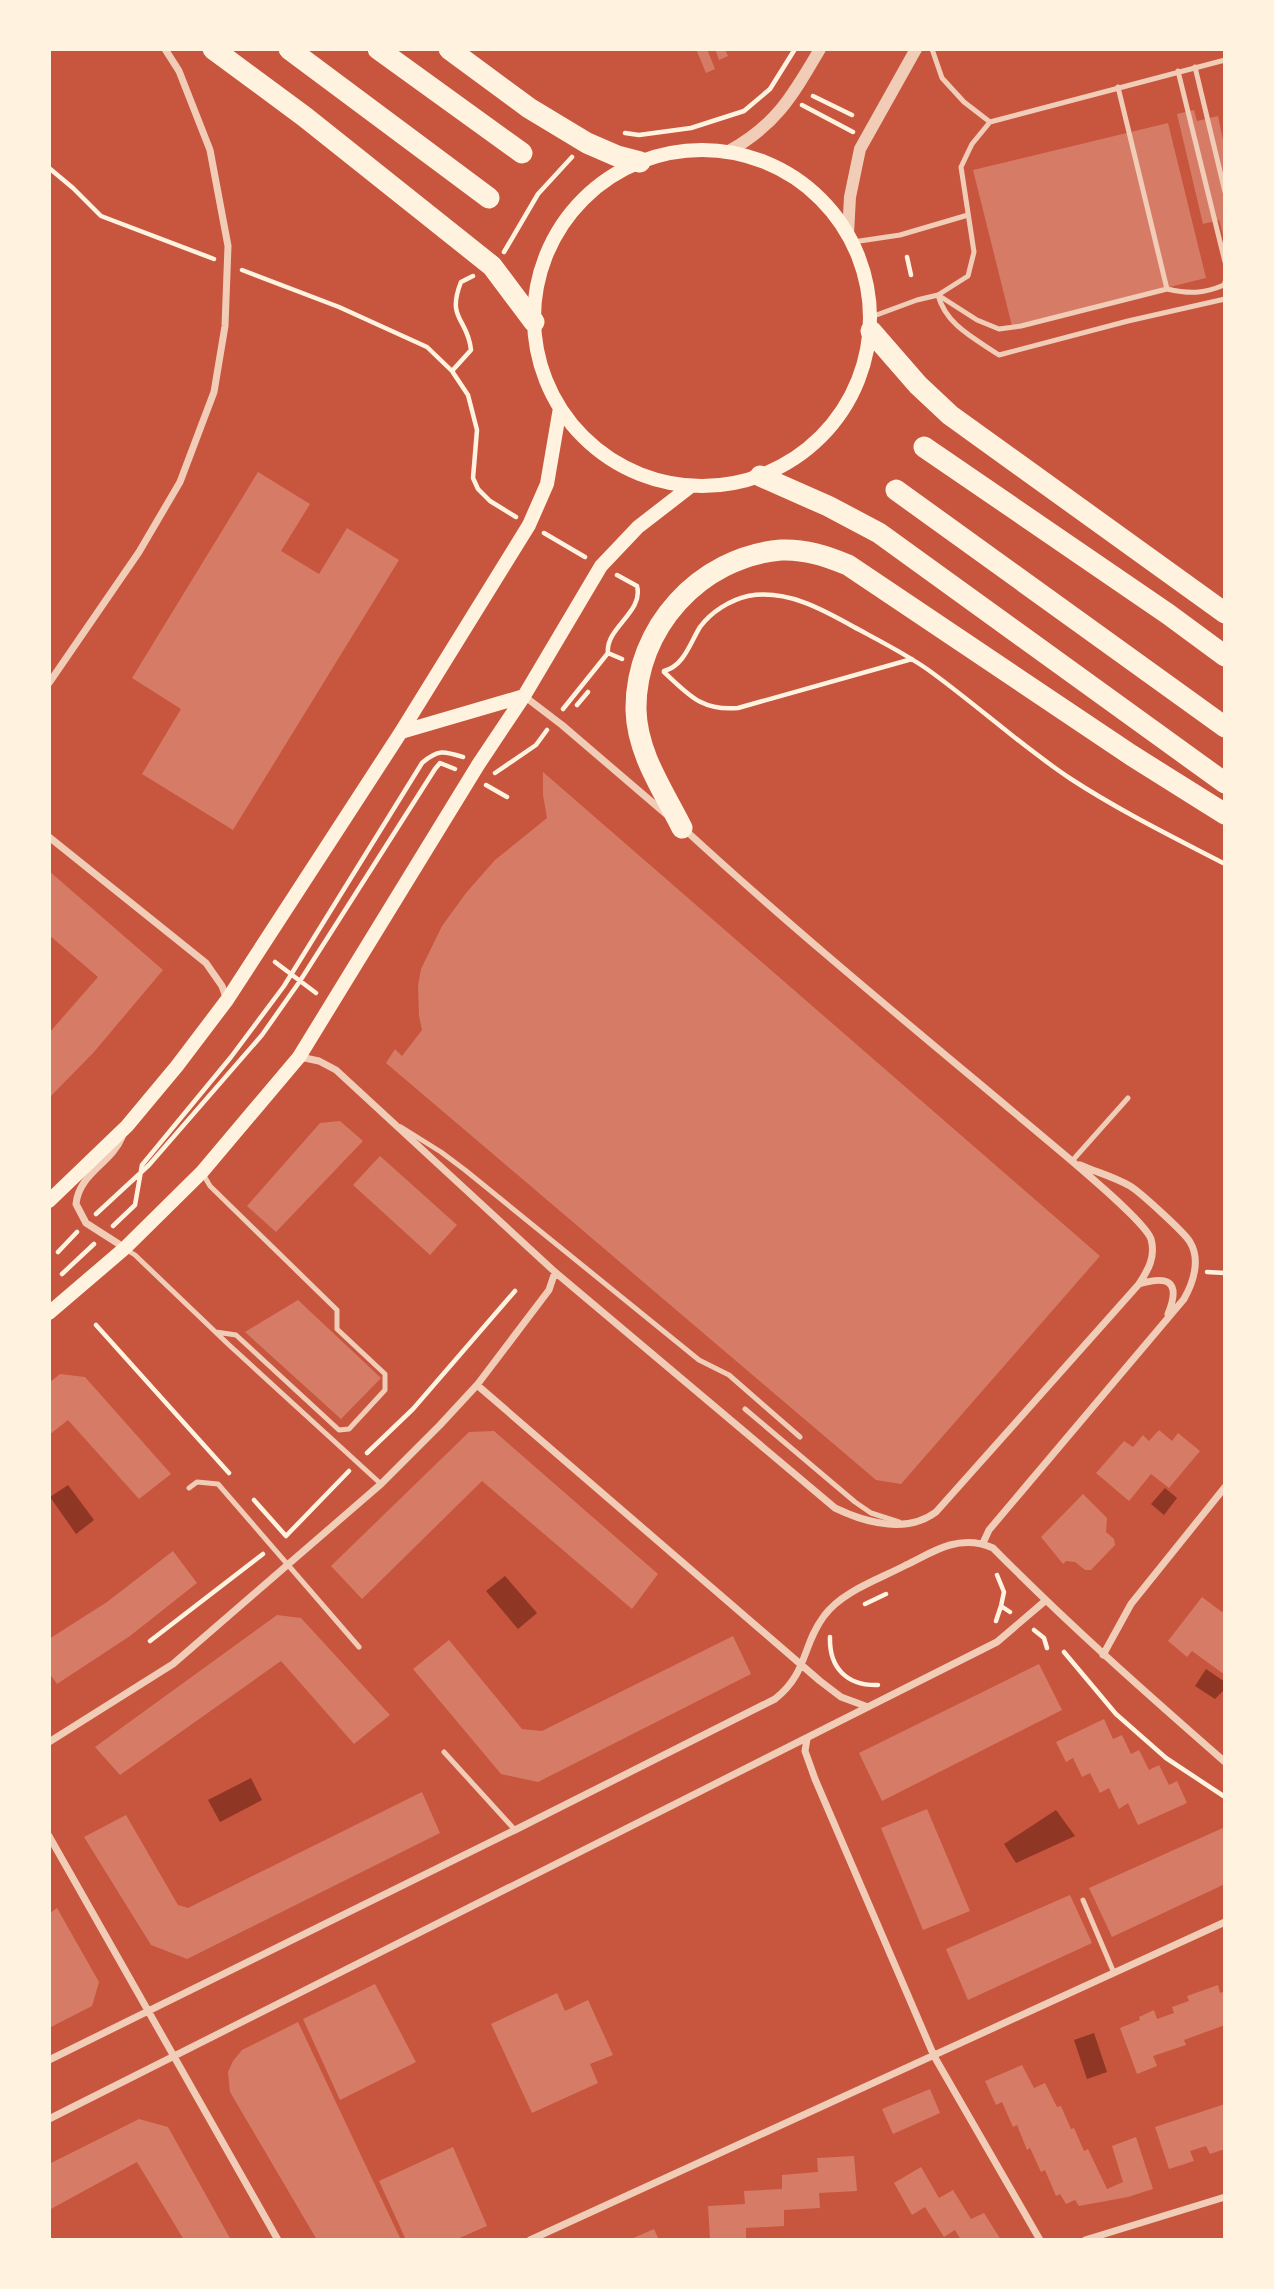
<svg xmlns="http://www.w3.org/2000/svg" width="1274" height="2289" viewBox="0 0 1274 2289" font-family="'Titillium Web',sans-serif">
<style>
.water{fill:#8f3625}
.building{fill:#d67c66}
.lines{fill:none;stroke-linecap:round;stroke-linejoin:round}
.path{stroke:#fff3e0;stroke-width:4.5}
.service{stroke:#f1ccb7;stroke-width:5}
.minor{stroke:#f1ccb7;stroke-width:7}
.tertiary{stroke:#f1ccb7;stroke-width:12}
.secondary{stroke:#fff3e0;stroke-width:14}
.motorway{stroke:#fff3e0;stroke-width:21}
</style>
<rect width="100%" height="100%" fill="#c8553d"/>
<path class="water" d="M68,1485L94,1520L76,1534L50,1497Z
M1165,1488L1177,1498L1164,1515L1151,1504Z
M505,1576L537,1613L518,1629L486,1591Z
M1206,1669L1225,1682V1693L1223,1691L1215,1699L1195,1686Z
M251,1778L262,1800L220,1822L208,1800Z
M1056,1810L1075,1836L1016,1863L1004,1844Z
M1094,2033L1107,2072L1087,2079L1074,2040Z"/>
<path class="building" d="M696,49H707L715,69L706,73Z
M715,49H725L728,56L719,60Z
M1194,110L1197,121L1218,116L1223,140H1225V242L1219,220L1203,224L1177,114Z
M1168,123L1206,278L1012,326L973,170Z
M258,472L310,504L281,551L319,574L347,528L399,560L233,830L142,774L181,709L132,678Z
M543,772L1100,1256L901,1484L876,1480L386,1063L395,1049L402,1056L422,1030L419,1016L418,986L421,969L442,926L466,893L495,860L547,818L543,795Z
M49,871L163,970L94,1052L49,1098V1033L98,977L49,935Z
M340,1121L363,1141L276,1232L247,1206L320,1123Z
M380,1156L457,1225L430,1255L353,1185Z
M298,1300L381,1378L341,1419L245,1332Z
M60,1374L85,1377L171,1474L139,1499L68,1420L49,1435V1383Z
M1159,1430L1172,1441L1178,1433L1200,1451L1169,1488L1151,1474L1129,1501L1096,1473L1124,1441L1133,1447L1143,1435L1149,1441Z
M494,1431L658,1574L632,1609L482,1481L362,1599L331,1566L469,1432Z
M1083,1494L1107,1518L1106,1532L1114,1539L1115,1545L1091,1570H1085L1075,1562L1066,1561L1063,1564L1041,1537Z
M173,1551L197,1583L130,1636L57,1684L49,1673V1639L107,1602Z
M1202,1597L1222,1612L1225,1608V1675L1192,1651L1187,1657L1168,1641Z
M277,1615L301,1618L390,1715L354,1744L281,1661L120,1775L95,1747Z
M733,1636L751,1674L538,1782L501,1774L413,1669L449,1640L522,1729L542,1731Z
M1039,1664L1062,1710L882,1801L859,1753Z
M1104,1719L1113,1739L1122,1735L1131,1754L1139,1750L1149,1770L1159,1765L1169,1785L1177,1781L1187,1803L1138,1825L1128,1803L1119,1809L1109,1788L1100,1793L1090,1773L1082,1777L1073,1758L1066,1762L1056,1742Z
M422,1792L440,1833L187,1959L151,1945L84,1837L126,1815L178,1905L188,1908Z
M927,1809L970,1911L923,1930L881,1828Z
M1225,1827V1884L1112,1937L1089,1888Z
M1070,1895L1092,1943L968,2000L946,1949Z
M57,1908L99,1982L92,2006L49,2028V1914Z
M375,1984L416,2062L340,2100L303,2019Z
M1218,1985L1220,1993L1225,1991V2025L1184,2040L1186,2045L1153,2056L1157,2066L1137,2074L1120,2028L1140,2020L1139,2017L1154,2010L1157,2019L1174,2013L1172,2007L1189,2001L1187,1996Z
M557,1993L565,2011L588,2000L613,2055L590,2064L598,2083L532,2113L491,2024Z
M298,2022L401,2240H317L230,2092L228,2072L233,2061L242,2050Z
M1022,2065L1034,2088L1045,2083L1057,2107L1061,2106L1071,2129L1074,2128L1084,2151L1088,2149L1107,2189L1123,2182L1112,2146L1136,2137L1153,2189L1128,2197L1079,2206L1075,2200L1066,2204L1060,2194L1056,2196L1045,2170L1041,2172L1030,2148L1027,2150L1017,2125L1013,2127L1002,2102L996,2105L985,2081Z
M930,2089L940,2113L893,2134L882,2109Z
M1225,2104V2149L1210,2154L1206,2146L1190,2151L1194,2161L1169,2169L1155,2127Z
M139,2119L168,2127L231,2240H184L137,2162L49,2210V2164Z
M453,2147L487,2226L455,2240H406L379,2181Z
M854,2156L857,2191L819,2193L820,2208L784,2210V2226L746,2228V2238L710,2240L708,2206L745,2204L744,2191L782,2189V2175L818,2172L817,2158Z
M921,2167L939,2198L953,2190L971,2219L984,2213L1001,2240H961L955,2230L944,2237L925,2207L912,2215L894,2183Z
M654,2229L659,2240H629Z"/>
<g class="lines">
<path class="path" d="M813,96L852,115
M802,105L853,132
M625,133L639,135L691,128L744,111L770,89L795,49
M49,168L73,188L101,216L214,259
M504,252L538,194L572,157
M907,257L911,275
M242,270L339,307L427,347L452,371L468,395L477,430L473,478L478,489L490,501L516,517
M452,371L471,350C468,318 446,320 461,282L473,276
M544,533L585,557
M617,575L637,586C644,612 605,628 608,653L622,659
M664,671C684,666 690,643 700,627C711,612 730,600 748,596C786,589 822,609 854,627C878,640 904,653 927,669C976,704 1021,746 1071,779C1120,811 1173,837 1225,864
M664,672C689,695 701,711 738,708L912,659
M577,705L588,692
M563,709L608,653
M495,773L536,745L547,730
M486,785L507,797
M275,962L316,993
M96,1214L149,1165L262,1035L300,981L435,769L440,763L455,769
M113,1226L135,1205L142,1165L231,1057L284,986L422,763C438,749 444,751 463,757
M58,1252L77,1232
M1207,1272L1225,1273
M62,1274L94,1244
M96,1325L229,1473
M367,1453L413,1409L515,1291
M254,1500L286,1536L349,1471
M997,1575L1004,1592L1001,1606L1010,1612
M865,1604L886,1594
M996,1621L1001,1606
M1034,1630L1044,1638L1047,1648
M830,1637C829,1668 847,1686 878,1685
M150,1641L263,1554
M1064,1652L1116,1714L1166,1758L1225,1797"/>
<path class="service" d="M932,49L942,78L964,102L990,122
M1225,60L990,122L972,144L961,167L974,252L968,276L938,295C946,325 974,338 999,355L1128,321L1225,299
M1195,67L1225,192
M1178,71L1225,262
M1118,87L1167,289
M853,242L900,235L968,215
M871,317L917,300L938,295L977,320L999,329L1021,326L1167,289C1189,294 1203,294 1224,285L1225,282
M401,1127L441,1152L465,1170L699,1360L729,1375L800,1437
M1072,1161L1128,1098
M203,1174L210,1186L337,1310V1329L385,1374V1390L349,1429L339,1430L236,1335L216,1332
M127,1250L135,1255L228,1344L381,1484
M745,1409L855,1502L871,1513L899,1522
M189,1488L197,1482L218,1484L359,1647
M444,1752L515,1830
M1083,1900L1114,1973"/>
<path class="minor" d="M49,683L139,552L180,482L214,392L225,326L228,246L210,150L179,71L165,49
M524,696L562,725L666,814
M49,837L206,963L222,986L227,1000
M300,1057L319,1061L336,1070L555,1272L835,1508C866,1523 907,1534 936,1512L1139,1284C1148,1270 1156,1257 1151,1239C1144,1219 1056,1148 1035,1130C917,1031 797,933 683,828
M122,1137C112,1163 79,1173 76,1204L86,1223L125,1248
M1139,1284C1169,1275 1181,1282 1168,1314
M477,1385L820,1681L841,1697L868,1707
M983,1543L989,1530L1184,1299C1193,1283 1201,1260 1190,1242C1185,1233 1140,1192 1130,1186C1115,1177 1096,1172 1080,1165
M1103,1655L1131,1604L1225,1487
M807,1739L805,1751L815,1779L934,2056L1040,2240
M49,1742L173,1664L381,1484L440,1425L477,1385L549,1290L555,1272
M49,1836L278,2240
M49,2060L515,1830L775,1699C808,1673 802,1645 824,1616C842,1591 880,1579 906,1565C921,1558 935,1549 950,1545C964,1541 980,1542 993,1548C1067,1623 1145,1692 1225,1762
M49,2119L997,1642L1045,1601
M530,2240L1225,1922
M1085,2240L1225,2197"/>
<path class="tertiary" d="M727,152C776,126 793,95 820,49
M848,234L850,197L860,149L916,49"/>
<path class="secondary" d="M534 318a168 168 0 1 1 336 0a168 168 0 1 1-336 0Z
M401,732L524,696
M49,1201L127,1126L177,1066L227,1000L401,732L529,525L547,484L560,408
M49,1313L125,1248L202,1172L299,1057L478,765L524,696L601,566L638,527L691,486"/>
<path class="motorway" d="M213,49L305,117L492,266L534,322
M289,49L489,198
M378,49L522,153
M449,49L529,108L587,143L617,156L640,162
M871,331L918,385L950,415L1225,613
M924,447L1168,614L1225,656
M760,476L828,506L879,533L1225,783
M896,490L1225,727
M682,828C663,790 637,753 636,710C635,628 700,557 781,550C805,549 826,556 848,565L1131,755L1225,814"/>
</g>
<rect width="1274" height="2289" fill="none" stroke="#fff3e0" stroke-width="102"/>
</svg>
